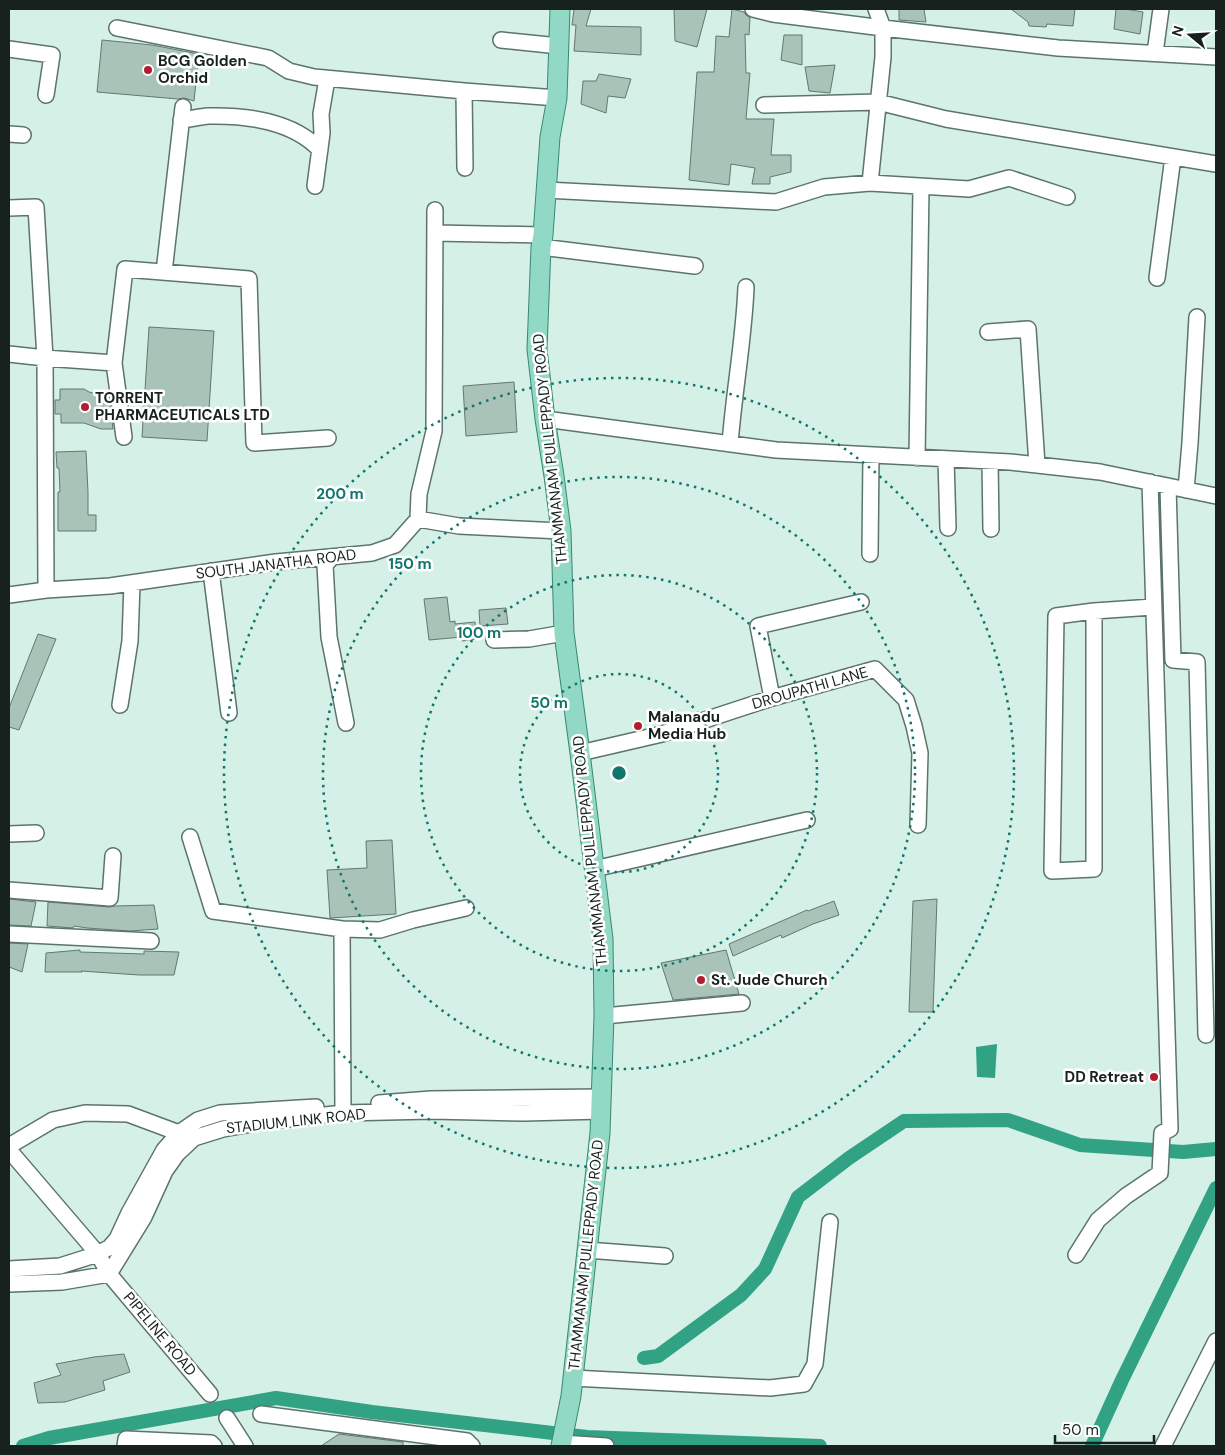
<svg xmlns="http://www.w3.org/2000/svg" width="1225" height="1455" viewBox="0 0 1225 1455" font-family="'DM Sans',sans-serif">
<style>
.water{fill:#31a284}
.lines{fill:none;stroke-linecap:round;stroke-linejoin:round}
.canal{stroke:#31a284;stroke-width:14}
.building{fill:#a9c3b9;stroke:#617970}
.minor-casing{stroke:#5c746c;stroke-width:18}
.major-casing{stroke:#388872;stroke-width:21}
.minor{stroke:#fff;stroke-width:15}
.major{stroke:#92d9c5;stroke-width:19}
.ring{fill:none;stroke:#0f766e;stroke-width:2.5;stroke-dasharray:2.5 5}
.poi-dot{fill:#b11e30;stroke:#fff;stroke-width:2}
.labels{text-anchor:middle;stroke-width:5;stroke-linejoin:round;paint-order:stroke}
.poi-label{font-size:15px;font-weight:bold;fill:#17211e;stroke:#fff;text-anchor:start}
.street-label{font-size:15px;fill:#17211e;stroke:#fff}
.centre{fill:#0f766e;stroke:#fff;stroke-width:2.5}
.ring-label{font-size:15px;text-anchor:middle;font-weight:bold;fill:#0f766e;stroke:#fff;stroke-width:5;stroke-linejoin:round;paint-order:stroke}
</style>
<rect width="100%" height="100%" fill="#d5f0e6"/>
<path class="water" d="M997,1044L995,1078L977,1077L976,1047Z"/>
<g class="lines">
<path class="canal" d="M644,1358L658,1356L741,1295L765,1269L798,1197L849,1158L904,1121L1008,1120L1080,1145L1183,1152L1216,1149
M23,1446L49,1438L276,1398L372,1412L587,1437L820,1446
M1092,1446L1122,1380L1216,1188"/>
</g>
<path class="building" d="M574,9H591L586,26L641,27V55L574,51L576,25H572Z
M674,9H707L697,47L675,41Z
M732,9L744,12L746,15L750,18L749,35L745,34L746,73H750L746,119H774L771,155H791V172L770,177V184H752L755,168L731,164L729,185L689,180L697,72H714L716,36L729,37Z
M899,9H924L926,22L899,20Z
M1011,9H1075L1073,26L1047,24L1046,27L1029,26L1028,22Z
M1116,9H1125L1143,12L1140,34L1114,29Z
M784,35H802V65L781,60Z
M102,40L152,45L199,54L194,101L184,98L178,99L97,92Z
M835,65L830,93L809,91L805,67Z
M599,74L631,79L625,98L608,96L606,113L581,104L583,81H596Z
M149,327L214,331L207,441L142,437Z
M514,382L517,432L466,436L463,386Z
M60,389H84L89,392L109,397L113,429H101L84,423H61V414H55V400H60Z
M86,451L88,492V515H96V531H58V492H60L59,468H57L56,452Z
M447,597L450,622L455,621V624L475,622L477,639L462,641V637L429,640L424,599Z
M506,608L508,624L480,626L479,610Z
M38,634L56,639L19,730L9,727V708Z
M392,840L396,914L330,918L327,870L367,868L366,841Z
M9,899L36,902L31,926L9,925Z
M937,899L933,1012H909L913,901Z
M834,901L839,915L813,924L782,938L781,935L733,956L729,944L807,910L808,911Z
M48,902L109,907L115,906L154,905L158,929L130,931L87,928L74,926L73,928L47,926Z
M9,943L28,944L22,972L9,967Z
M80,950V952L144,954V951L179,952L174,975H139L81,971L82,972H45L46,953Z
M726,950L739,994L673,1000L661,963Z
M124,1354L130,1372L103,1381L105,1390L65,1402L38,1403L34,1383L61,1375L56,1364L94,1357Z
M339,1434L403,1442V1446H321Z"/>
<g class="lines">
<g class="minor-casing">
<path id="minor" d="M753,9L773,14L883,28L1058,48L1216,57
M117,28L268,58L289,71L314,77L464,91L557,98
M501,40L559,46
M9,49L52,55L46,95
M1155,53L1161,9
M464,91L465,168
M764,105L878,102L946,119L1216,164
M181,120C190,119 199,117 208,116C246,115 293,121 320,150
M9,134L23,135
M870,183L969,189L1009,178L1067,197
M315,186L322,133L321,114L327,79
M546,190L776,202L824,187L870,183L883,57V28L876,9
M9,208L36,207L45,358L114,363L125,269L249,279L254,443L328,438
M435,233L543,235
M541,247L695,266
M164,272L183,107
M1157,278L1173,157
M988,332L1028,329L1037,465
M9,354L45,358L46,590
M114,363L124,437
M545,419L776,450L1010,462L1100,472L1216,496
M730,444C734,391 744,339 746,287
M917,458L921,187
M946,459L948,528
M990,461L991,529
M1168,486L1173,660L1197,662L1206,1035
M1186,490L1190,443L1197,317
M418,519L419,494L434,431L435,210
M870,554L871,455
M332,557L325,565L329,637L346,723
M211,571L229,713
M9,595L46,590L110,586L276,562L372,553L395,545L418,519L459,526L561,531
M1094,611V869L1052,871L1056,616L1094,611L1153,607
M494,640L529,639L564,633
M772,698L758,626L861,602
M120,705L130,641L132,583
M580,753L662,734L772,698L875,669L906,700L914,726L920,753L918,825
M9,834L36,833
M190,837L213,911L342,929L343,1113
M594,869L807,820
M9,890L110,898L113,856
M342,929L380,930L413,920L466,908
M9,934L151,941
M604,1016L742,1003
M379,1103L431,1099L602,1097
M9,1146L53,1120L85,1113L128,1114L179,1133
M9,1150L98,1254L109,1274L210,1394
M587,1250L665,1256
M1076,1255L1098,1220L1126,1196L1160,1173L1162,1133L1170,1129L1150,482
M9,1269L60,1266L98,1254L110,1247L117,1239L129,1213L164,1150L179,1133L198,1120L220,1113L316,1107
M9,1284L62,1282L109,1274L144,1217L165,1171L177,1154L194,1138L223,1129L263,1122L343,1113L431,1111L524,1113L602,1111
M572,1378L770,1388L804,1384L815,1364L830,1222
M261,1414L467,1441L472,1446
M227,1418L245,1446
M562,1443L606,1446
M125,1446L126,1439L211,1443L214,1446
M1163,1446L1216,1341"/>
</g>
<g class="major-casing">
<path id="major" d="M560,9L557,98L550,137L543,235L541,247L537,349L545,419L554,476L561,531L564,633L580,753L603,939L604,1016L600,1133L571,1396L561,1446"/>
</g>
<use href="#minor" class="minor"/>
<use href="#major" class="major"/>
</g>
<g class="ring">
<circle cx="619" cy="773" r="99"/>
<circle cx="619" cy="773" r="198"/>
<circle cx="619" cy="773" r="296"/>
<circle cx="619" cy="773" r="395"/>
</g>
<g class="poi-dot">
<circle cx="148" cy="70" r="5"/>
<circle cx="85" cy="407" r="5"/>
<circle cx="638" cy="726" r="5"/>
<circle cx="701" cy="980" r="5"/>
<circle cx="1154" cy="1077" r="5"/>
</g>
<g class="labels">
<g class="poi-label">
<text x="158" y="66">BCG Golden<tspan x="158" dy="17">Orchid</tspan></text>
<text x="95" y="403">TORRENT<tspan x="95" dy="17">PHARMACEUTICALS LTD</tspan></text>
<text x="648" y="722">Malanadu<tspan x="648" dy="17">Media Hub</tspan></text>
<text x="711" y="985">St. Jude Church</text>
<text x="1144" y="1082" text-anchor="end">DD Retreat</text>
</g>
<g class="street-label">
<text transform="translate(550 449) rotate(-96)" y="5">THAMMANAM PULLEPPADY ROAD</text>
<text transform="translate(276 564) rotate(-7)" y="5">SOUTH JANATHA ROAD</text>
<text transform="translate(810 688) rotate(-16)" y="5">DROUPATHI LANE</text>
<text transform="translate(590 851) rotate(-96)" y="5">THAMMANAM PULLEPPADY ROAD</text>
<text transform="translate(296 1121) rotate(-6)" y="5">STADIUM LINK ROAD</text>
<text transform="translate(586 1255) rotate(-84)" y="5">THAMMANAM PULLEPPADY ROAD</text>
<text transform="translate(160 1334) rotate(50)" y="5">PIPELINE ROAD</text>
</g>
</g>
<circle cx="619" cy="773" r="8" class="centre"/>
<g class="ring-label">
<text x="340" y="499">200 m</text>
<text x="410" y="569">150 m</text>
<text x="479" y="638">100 m</text>
<text x="549" y="708">50 m</text>
</g>
<rect width="1225" height="1455" fill="none" stroke="#17211e" stroke-width="20"/>
<g transform="translate(1190 35) rotate(288)" stroke="#ffffff" stroke-width="4" paint-order="stroke">
<path d="M0-4L9 19L0 12L-9 19Z" fill="#17211e"/>
<text y="-8" font-size="14" font-weight="bold" text-anchor="middle" fill="#17211e">N</text>
</g>
<path d="M1055 1435v8h99v-8" fill="none" stroke="#17211e" stroke-width="2.5"/>
<text x="1062" y="1435" font-size="15" fill="#17211e" stroke="#ffffff" stroke-width="4" paint-order="stroke">50 m</text>
</svg>
